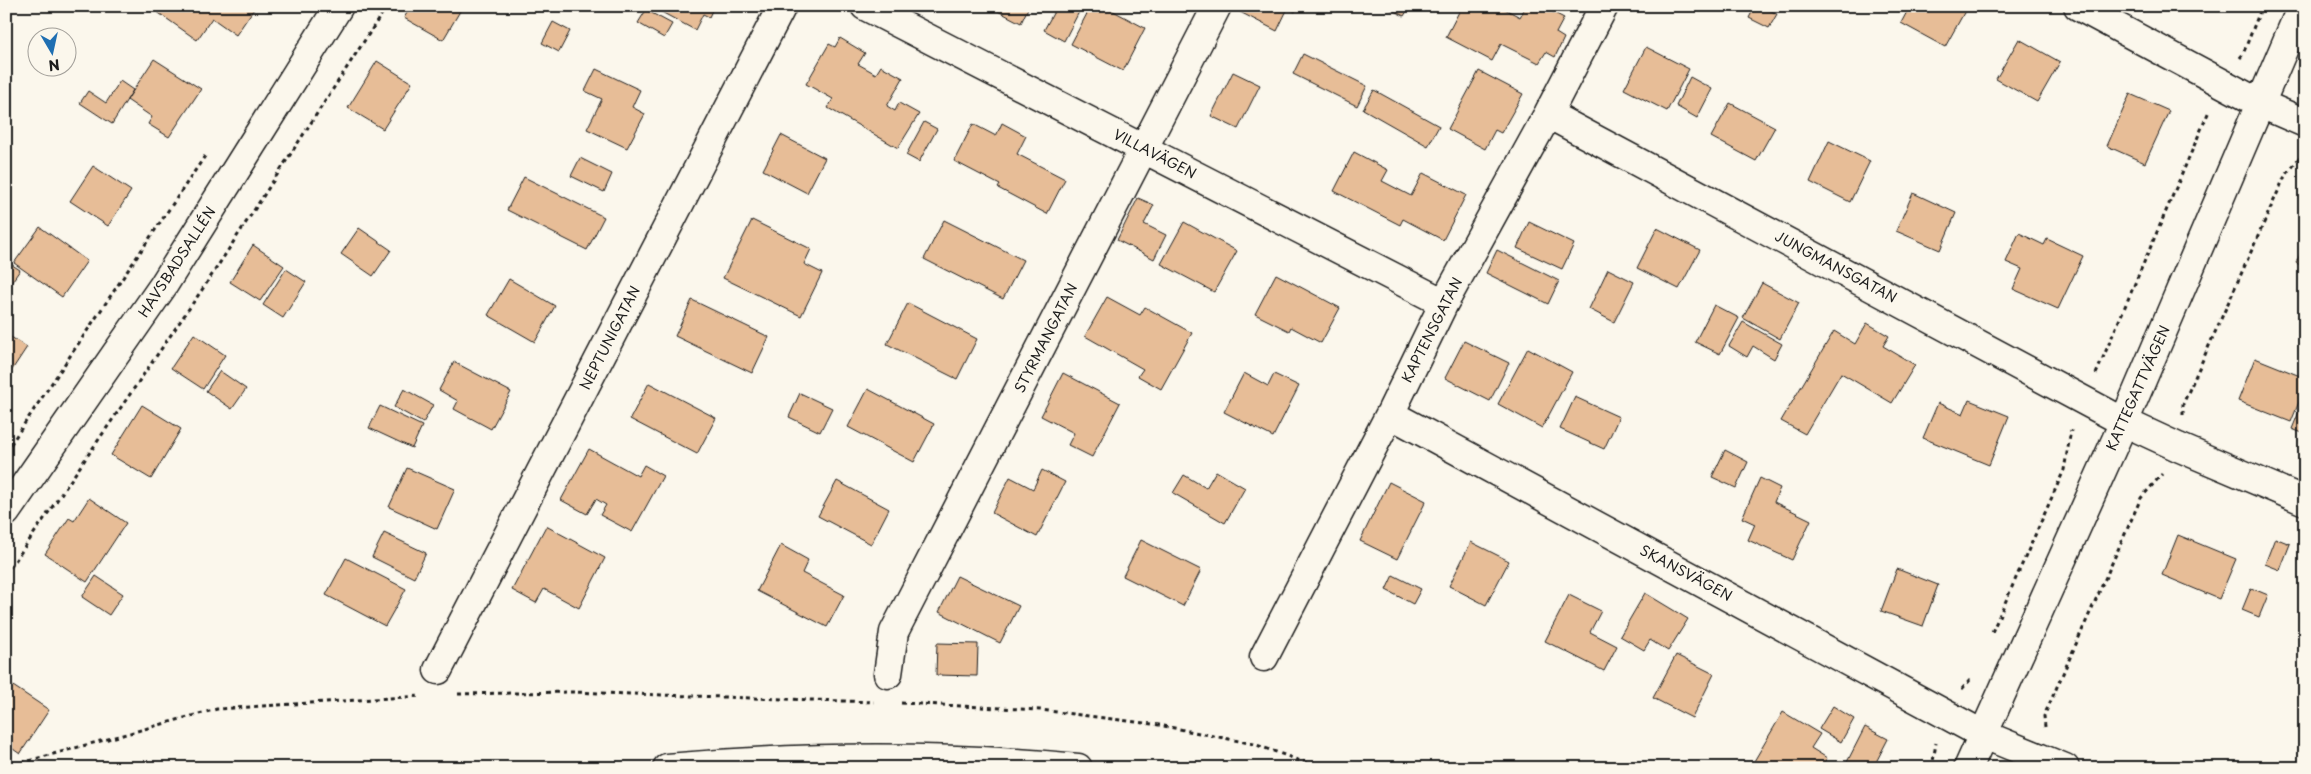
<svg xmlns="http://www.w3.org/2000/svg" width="2311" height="774" viewBox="0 0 2311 774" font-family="'Playpen Sans',sans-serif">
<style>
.building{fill:#e7bd97;stroke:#1c1c1c}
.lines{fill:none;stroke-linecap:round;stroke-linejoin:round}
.minor-casing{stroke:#1c1c1c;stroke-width:31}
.tertiary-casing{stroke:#1c1c1c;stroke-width:31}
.path{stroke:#1c1c1c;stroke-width:3;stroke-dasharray:4 4;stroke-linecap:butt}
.minor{stroke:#fbf7ec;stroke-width:28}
.tertiary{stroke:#fbf7ec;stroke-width:28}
.labels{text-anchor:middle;stroke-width:4;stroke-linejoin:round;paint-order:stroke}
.street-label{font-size:14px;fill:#1c1c1c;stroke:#fbf7ec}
</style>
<rect width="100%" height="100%" fill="#fbf7ec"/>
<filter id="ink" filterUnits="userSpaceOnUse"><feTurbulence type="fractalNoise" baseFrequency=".02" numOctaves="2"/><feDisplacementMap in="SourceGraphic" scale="10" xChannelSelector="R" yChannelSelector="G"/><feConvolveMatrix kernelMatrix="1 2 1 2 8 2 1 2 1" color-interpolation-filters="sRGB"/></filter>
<g filter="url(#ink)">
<path class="building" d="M155,6H256L236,35L212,18L197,40L153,9Z
M411,6H463L443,40L404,18Z
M655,6H714L709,17L703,14L695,30L654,8Z
M988,6H1029L1021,23Z
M1057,6L1081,8L1064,41L1044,30Z
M1091,6H1104L1145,28L1123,71L1071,44Z
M1241,6H1298L1295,12L1288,8L1277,31L1238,11Z
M1384,6H1410L1404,16Z
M1462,6H1499L1520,17L1526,6H1541L1564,18L1556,33L1564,38L1555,57L1546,52L1539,63L1501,44L1492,61L1446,37Z
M1755,6H1762L1777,14L1769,28L1749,18Z
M1910,6H1955L1965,11L1945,47L1901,23Z
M646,10L672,24L664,38L638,23Z
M553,22L570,31L559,52L542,43Z
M840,38L865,53L858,64L876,74L881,66L903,78L887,106L895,111L899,103L919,114L898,148L828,108L833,99L806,84L829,44L835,47Z
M2019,39L2060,62L2037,102L1996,79Z
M1646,47L1689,69L1667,111L1624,89Z
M1303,54L1367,86L1357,106L1293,74Z
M154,59L201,89L169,137L148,124L152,117L127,100Z
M377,61L412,83L383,129L348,108Z
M596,69L640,90L632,107L645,114L627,148L587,129L602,99L585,91Z
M1479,71L1523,94L1501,133L1495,130L1485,149L1448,129Z
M1233,72L1260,85L1238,129L1211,116Z
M1690,77L1712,89L1697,118L1676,106Z
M120,81L133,90L112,124L80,103L88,91L106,103Z
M1374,90L1439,126L1428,146L1363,109Z
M2130,94L2169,111L2145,163L2107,146Z
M1730,103L1775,127L1756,161L1711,137Z
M924,122L937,129L919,162L906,155Z
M1002,123L1026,136L1017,154L1065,179L1047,214L998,188L1000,185L954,161L973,124L996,136Z
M781,135L825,158L807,193L763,170Z
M1829,141L1870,161L1850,202L1810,182Z
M1354,152L1388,170L1382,181L1411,196L1423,173L1466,195L1443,240L1403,219L1400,225L1334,191Z
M580,158L612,174L604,192L571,176Z
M93,166L131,191L108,226L70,201Z
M524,177L604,217L587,250L507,210Z
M1913,193L1956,213L1940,250L1896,231Z
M1138,198L1154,205L1144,224L1166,235L1154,259L1117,240Z
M752,220L811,249L804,264L822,273L801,316L723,278Z
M944,220L1023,260L1003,299L924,259Z
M1184,222L1237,251L1214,292L1161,264Z
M1529,222L1574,244L1562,269L1517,248Z
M40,227L87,261L62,297L14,263Z
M359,228L391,250L373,276L341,254Z
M1657,228L1700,250L1679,289L1637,268Z
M2019,233L2044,245L2047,239L2083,256L2058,309L2013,289L2022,269L2006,262Z
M2305,243V267L2296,263Z
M253,245L284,266L260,301L230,282Z
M1497,250L1559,281L1548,304L1486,273Z
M6,261L20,270L6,290Z
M286,269L306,282L283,318L263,305Z
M1608,269L1634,282L1614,322L1589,309Z
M1276,274L1340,308L1321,343L1291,327L1289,331L1255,314Z
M509,279L555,306L535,342L488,315Z
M1762,283L1799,303L1780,339L1743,318Z
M1107,297L1140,315L1145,307L1192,333L1161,389L1138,376L1143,369L1085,336Z
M692,300L769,337L752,373L675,336Z
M908,303L977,339L957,379L887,344Z
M1714,305L1739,318L1720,354L1695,342Z
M1743,322L1782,344L1774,359L1753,346L1747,357L1729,346Z
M1867,323L1889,336L1883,346L1915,365L1892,403L1841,373L1805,434L1781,421L1834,331L1855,344Z
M6,334L27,347L6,379Z
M194,334L225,355L203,389L171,368Z
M1464,341L1509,363L1490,401L1445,378Z
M1528,348L1572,372L1542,428L1498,404Z
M2255,358L2305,378V387L2291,422L2238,401Z
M454,362L511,392L491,429L454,409L458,401L439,390Z
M220,371L246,389L232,409L206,391Z
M1063,373L1120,403L1092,457L1068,445L1074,433L1041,416Z
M1244,373L1268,386L1274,374L1299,386L1273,437L1224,412Z
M649,383L716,418L697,454L630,419Z
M404,389L433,405L423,423L394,407Z
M868,389L934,424L914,462L848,427Z
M800,393L832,408L820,432L789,417Z
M1575,397L1619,417L1604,449L1560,429Z
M2305,397V434L2292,429Z
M1969,400L2009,416L1989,465L1923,438L1938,403L1963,414Z
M142,405L181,429L151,479L111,455Z
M380,406L422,426L412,448L369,428Z
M589,449L638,476L644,465L663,476L632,532L600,515L606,505L596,499L587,514L561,500Z
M1725,450L1748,462L1736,488L1712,477Z
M407,468L455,489L437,529L389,507Z
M1042,470L1065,482L1037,537L992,513L1010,477L1033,489Z
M1216,471L1245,488L1225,523L1173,493L1184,475L1206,488Z
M1760,478L1780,488L1774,502L1811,520L1792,560L1748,540L1755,524L1742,518Z
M837,481L889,509L871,544L818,516Z
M1389,482L1426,501L1397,559L1360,541Z
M89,498L126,523L87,582L45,554L69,518L74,521Z
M546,526L605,558L579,608L544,589L536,603L512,590Z
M384,533L426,553L414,578L372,557Z
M2178,535L2236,559L2219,599L2162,575Z
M2275,538L2290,544L2280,570L2265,564Z
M1141,540L1201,570L1183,606L1123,576Z
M1471,542L1509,561L1486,605L1449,586Z
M781,545L808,560L802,573L844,595L827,627L757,591Z
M346,558L406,589L385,626L326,595Z
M1897,569L1938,585L1923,626L1881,611Z
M1393,575L1421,589L1413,604L1386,590Z
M96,576L123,594L109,615L82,597Z
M957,576L1019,606L1000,643L939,612Z
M2251,588L2268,595L2259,617L2242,610Z
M1645,593L1688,619L1668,651L1650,640L1644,650L1620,636Z
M1569,595L1601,611L1590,632L1617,646L1604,671L1545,641Z
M937,643L978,644L977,676L936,675Z
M1676,655L1714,674L1692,718L1653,698Z
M10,684L49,710L20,754L6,744V690Z
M1833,706L1854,719L1841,742L1819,729Z
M1783,712L1820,734L1811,748L1827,758L1821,768H1750Z
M1865,727L1888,739L1873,768H1844Z"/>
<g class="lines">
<g class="minor-casing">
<path id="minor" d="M865,6L1444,303
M2078,6L2261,104L2305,123
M1548,114L2124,422L2178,447L2305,501
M1390,414L1982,734L2065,768
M6,512L163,286L339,6
M1264,657L1390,414L1444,303L1548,114L1604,6
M438,670L782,6
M888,674L894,632L1217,6
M1968,768L2124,422L2302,6"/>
</g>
<g class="tertiary-casing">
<path id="tertiary" d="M667,768C803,756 942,755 1078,768"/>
</g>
<path class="path" d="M2240,58L2243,54L2262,6
M2096,374L2209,111
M2183,415V404L2284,178L2302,154
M6,451L207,153
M6,574L206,284L387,6
M1992,632L2064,470L2071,430
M1962,689L1971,679
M458,694L571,692L874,702
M901,703L1040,710L1159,725L1254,744L1320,768
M2045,727L2044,716L2141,498L2162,474
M6,767L217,709L420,696
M1932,768L1936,743"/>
<use href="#minor" class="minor"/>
<use href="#tertiary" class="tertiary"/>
</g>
</g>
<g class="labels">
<g class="street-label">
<text transform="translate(1155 154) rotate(27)" y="5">VILLAVÄGEN</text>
<text transform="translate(177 262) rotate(-57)" y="5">HAVSBADSALLÉN</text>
<text transform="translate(1836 267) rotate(28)" y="5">JUNGMANSGATAN</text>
<text transform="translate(1432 330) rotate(-63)" y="5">KAPTENSGATAN</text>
<text transform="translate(610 338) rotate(-63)" y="5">NEPTUNIGATAN</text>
<text transform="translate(1046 338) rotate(-63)" y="5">STYRMANGATAN</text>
<text transform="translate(2138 388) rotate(-66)" y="5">KATTEGATTVÄGEN</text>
<text transform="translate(1686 573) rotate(28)" y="5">SKANSVÄGEN</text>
</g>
</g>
<rect width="2311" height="774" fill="none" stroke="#fbf7ec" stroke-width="25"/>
<rect x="12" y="12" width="2286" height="749" fill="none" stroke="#1c1c1c" stroke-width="2" filter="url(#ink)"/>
<g transform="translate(52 52) rotate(171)"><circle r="24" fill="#fbf7ec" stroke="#a29f99"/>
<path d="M0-4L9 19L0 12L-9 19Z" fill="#1f6fb2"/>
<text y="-8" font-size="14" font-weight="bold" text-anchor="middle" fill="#1c1c1c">N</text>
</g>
</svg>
